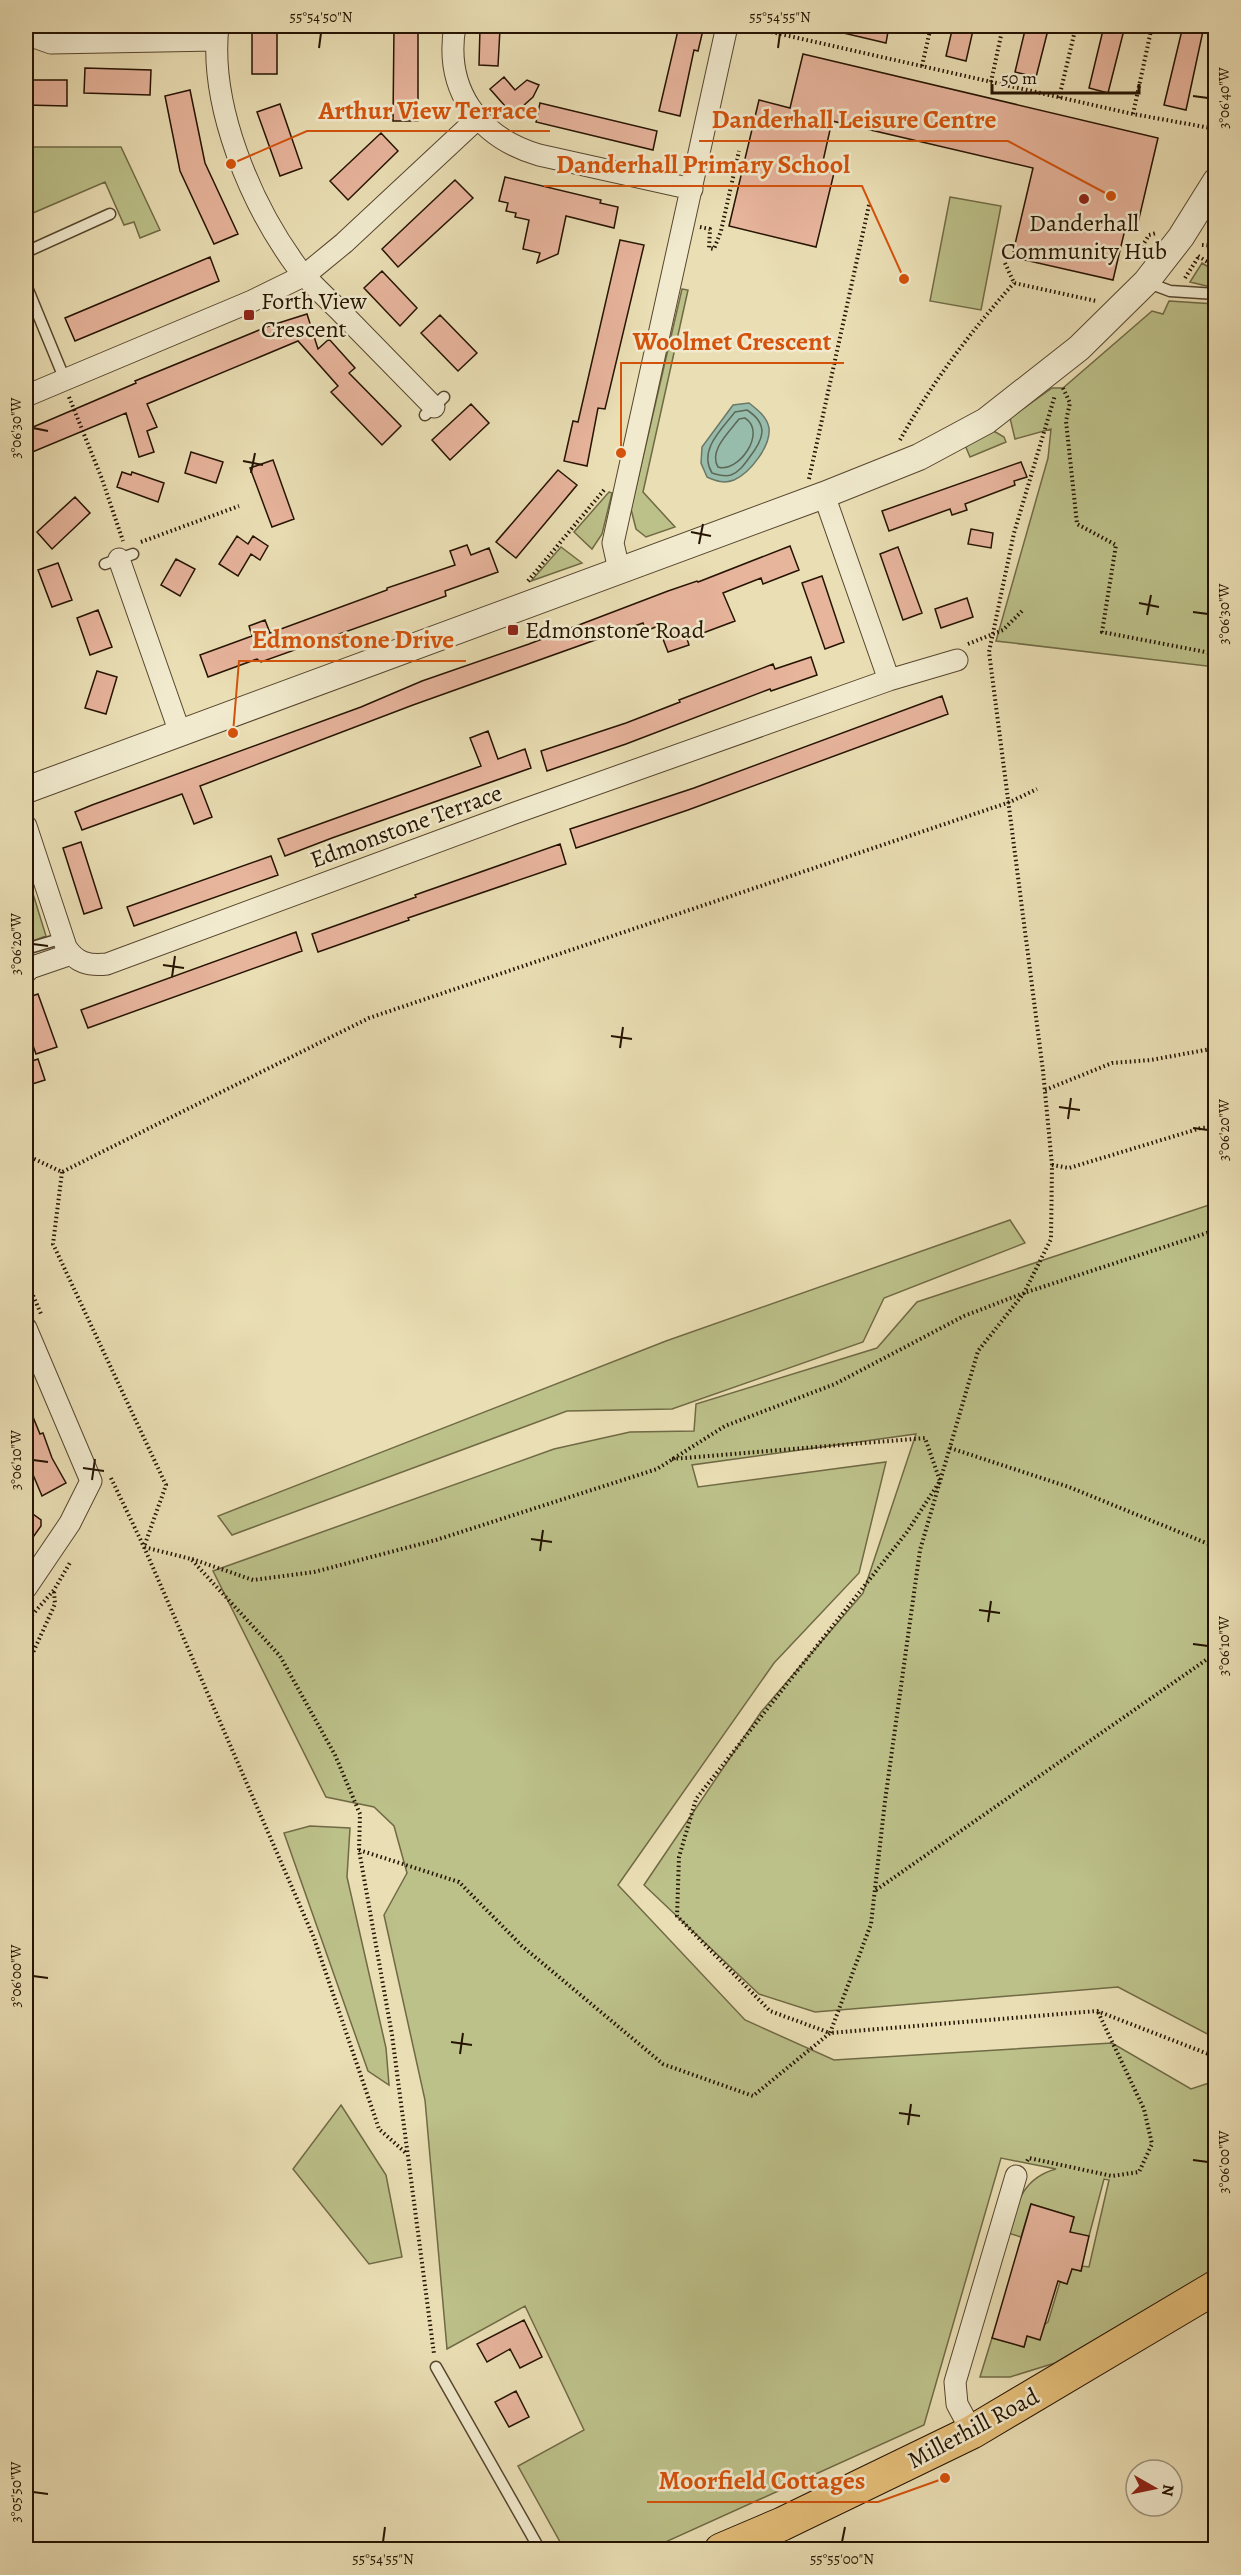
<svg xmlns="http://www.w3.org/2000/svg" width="1241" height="2575" viewBox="0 0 1241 2575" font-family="Alegreya,serif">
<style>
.green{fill:#bcc089;stroke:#706a45;stroke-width:1.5}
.water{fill:#98bcac;stroke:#6a7868;stroke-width:1.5}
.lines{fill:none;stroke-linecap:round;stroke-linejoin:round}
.shore{stroke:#5e6856;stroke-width:1.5}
.building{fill:#e7b49c;stroke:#251301;stroke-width:1.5}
.service-casing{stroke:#56462e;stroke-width:13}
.minor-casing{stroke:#56462e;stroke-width:23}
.tertiary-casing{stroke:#56462e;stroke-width:28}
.primary-casing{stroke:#251301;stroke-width:35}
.path{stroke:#251301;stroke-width:4;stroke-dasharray:1.5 3;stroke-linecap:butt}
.service{stroke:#f1eace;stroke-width:10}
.minor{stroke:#f1eace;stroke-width:21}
.tertiary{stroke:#f1eace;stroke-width:26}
.primary{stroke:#e5bf7a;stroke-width:33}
.ticks{fill:none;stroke:#251301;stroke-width:2}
.poi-dot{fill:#8f2418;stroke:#f1eace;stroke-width:2}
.labels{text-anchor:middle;stroke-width:5;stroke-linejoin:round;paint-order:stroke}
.poi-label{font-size:24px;fill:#251301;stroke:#f1eace;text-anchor:start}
.street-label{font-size:24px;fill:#251301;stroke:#f1eace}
.leader{fill:none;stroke:#d4520b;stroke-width:2}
.callout-dot{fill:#d4520b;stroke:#f1eace;stroke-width:2}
.callout-label{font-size:26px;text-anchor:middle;font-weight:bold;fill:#d4520b;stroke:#f1eace;stroke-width:5;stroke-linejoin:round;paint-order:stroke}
.neatline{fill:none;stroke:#251301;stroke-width:2}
.ticks-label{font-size:15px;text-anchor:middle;fill:#251301}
</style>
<rect width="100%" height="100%" fill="#eadeb4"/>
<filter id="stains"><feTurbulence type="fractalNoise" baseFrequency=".00333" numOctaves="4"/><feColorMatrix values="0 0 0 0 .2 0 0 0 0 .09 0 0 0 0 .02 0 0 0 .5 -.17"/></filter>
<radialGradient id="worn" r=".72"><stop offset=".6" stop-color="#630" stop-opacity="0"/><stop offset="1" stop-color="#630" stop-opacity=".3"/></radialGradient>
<path class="green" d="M26,147H121L160,230L140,238L134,222L124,225L105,182L26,216Z
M950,197L1001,206L981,310L930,301Z
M1202,263L1215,271V288L1190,282Z
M682,289L688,290L643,492L675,527L646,537L636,529L631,509Z
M1169,301L1215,304V667L996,641L1048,458L1051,429L1015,439L1010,418L1052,388H1063L1152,311L1163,314Z
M992,430L1004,437L1006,442L970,457L965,445Z
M609,492L612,493L602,534L592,549L574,532Z
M561,547L582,563L531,581Z
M26,871L46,936L30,942L26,928Z
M1215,1203V2038L1118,1987L815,2012L759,1994L644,1885L761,1712L863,1593L916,1434L692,1465L698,1487L886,1462L859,1573L774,1663L618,1885L745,2020L834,2060L1112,2043L1191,2089L1215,2081V2269L1055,2363L1010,2377H980L992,2338L1024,2347L1027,2336L1048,2322L1060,2282L1067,2283L1050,2261L1081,2271L1082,2266L1089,2267L1109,2180L1104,2179L1089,2236L1067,2240L1074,2217L1031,2204L1021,2237L1008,2233C1017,2202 1023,2178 1056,2169L1001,2158L924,2425L650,2549H564L518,2466L584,2430L525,2306L447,2349L425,2100L384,1915L407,1873L394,1826L374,1807L326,1797L213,1571L554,1449L630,1432L694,1431L696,1404L877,1348L917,1302Z
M1010,1220L1025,1243L884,1298L863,1342L672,1409L567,1411L232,1535L218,1516L666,1341Z
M310,1826L350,1828L347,1877L386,2048L389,2085L368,2071L284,1833Z
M341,2105L386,2175L402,2257L369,2264L293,2169Z"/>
<path class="water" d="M749,403C758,410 767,417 769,428C771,446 750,473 734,480C724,484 716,481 707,477L701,463L702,447L733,405Z"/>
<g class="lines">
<path class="shore" d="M747,410C770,425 763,440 749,458C744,465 739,472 731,475C724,477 719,475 712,473C698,450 722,429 735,412Z
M745,418C768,433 737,474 718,467C708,451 730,431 739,419Z"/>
</g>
<path class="building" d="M252,26H277V74H252Z
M394,26H418V121H393Z
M679,26L703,30L698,51L694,50L680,116L659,111Z
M840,26H889L886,43L839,32Z
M953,26H974L966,61L946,56Z
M1026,26H1049L1036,77L1015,72Z
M1104,26H1125L1108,93L1089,88Z
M1183,26L1203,31L1186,110L1164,105Z
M480,28L500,29L498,66L479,65Z
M803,54L1158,138L1137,227L1126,225L1113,280L1012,257L1033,168L832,121L821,170L834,173L816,247L729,226L759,100L790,108Z
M85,68L151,70L150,95L84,93Z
M504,77L515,90L527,80L539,85L533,97L513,115L490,89Z
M26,80H67V106L26,105Z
M190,90L205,163L238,234L214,244L180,171L165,96Z
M540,103L657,131L653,150L536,122Z
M280,104L302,168L280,176L257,112Z
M381,133L398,151L348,200L330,181Z
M505,177L601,200L600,203L618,207L614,228L566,216L558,254L537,263L540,253L523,249L529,220L515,217L516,213L506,211L508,203L499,201Z
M455,180L473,198L398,267L382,249Z
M620,240L644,245L605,409L598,408L587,466L564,461L573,421L578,422Z
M210,257L219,281L75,341L65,318Z
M382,271L417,308L400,326L364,288Z
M307,314L318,349L329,339L355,368L349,373L401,426L382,445L331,392L338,386L298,341L147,404L157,427L147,431L154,452L139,457L126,413L30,453L26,441V430L136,383L135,381L269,326Z
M440,315L477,353L458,371L421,333Z
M471,404L489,423L450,460L432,440Z
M191,452L223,462L216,483L185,473Z
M273,460L294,519L272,527L250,468Z
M1021,462L1027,477L1014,481L1015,485L965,504L967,510L952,515L950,509L889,531L882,511Z
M558,470L577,485L516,558L496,542Z
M122,472L131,475L132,472L164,483L158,502L117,487Z
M75,497L90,513L52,549L37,532Z
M971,529L993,533L991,548L968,544Z
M237,536L248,544L253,536L268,546L260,560L251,554L238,576L219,564Z
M467,545L471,555L489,548L498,572L445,591L446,596L261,662L257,659L208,677L200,655L252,636L249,626L265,620L270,633L387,590V588L455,565L450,551Z
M790,546L799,570L763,584L761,578L723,593L735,621L687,639L689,645L668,652L658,626L646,631L643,623L413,705L200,786L212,817L194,824L182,794L82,830L75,812L92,805L361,707L422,681L529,644L668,591L697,581L698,582Z
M898,547L922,613L903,620L880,554Z
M176,559L195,569L180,596L161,585Z
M58,563L72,600L52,607L38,570Z
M822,576L844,642L825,649L802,583Z
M967,598L973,617L941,628L935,609Z
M98,610L112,647L90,655L77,618Z
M811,657L817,675L771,691L770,689L626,744L547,771L541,751L626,723L680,702L679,700L773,664L775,669Z
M97,671L117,677L106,714L85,708Z
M942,696L948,714L688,810L576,848L570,829L694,788Z
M488,731L498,759L525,749L531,768L332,838L285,856L278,839L481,766L470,738Z
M81,842L102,908L84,914L63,848Z
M560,844L566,864L408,918L409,920L318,952L312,934L416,897L415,895Z
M271,856L278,875L134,926L127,907Z
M296,932L302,951L88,1028L81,1010Z
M38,994L57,1047L36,1054L26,1026V998Z
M38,1059L45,1080L26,1086V1063Z
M26,1400L40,1434L43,1433L52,1458L66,1483L42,1496L26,1458Z
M26,1509L41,1520V1526L26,1547Z
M1031,2204L1074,2217L1070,2232L1089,2236L1081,2271L1072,2269L1067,2284L1058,2281L1040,2340L1027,2336L1024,2347L992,2338Z
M524,2320L542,2357L520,2368L510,2349L487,2362L477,2344Z
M516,2391L529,2417L509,2427L495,2402Z"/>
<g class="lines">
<g class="service-casing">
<path id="service" d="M26,252L110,214
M1146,282L1170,291L1216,294
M26,285L65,380
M425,415L444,397
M105,564L133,554
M26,949L63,938
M436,2367L540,2550"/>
</g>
<g class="minor-casing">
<path id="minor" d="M26,26L37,38L51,43L216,40
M218,26C209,105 250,203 297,267C310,283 327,298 342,313C372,344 403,375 434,407
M455,26C444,89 478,137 539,155L692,189
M26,396L252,301L305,275L344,243L477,119
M824,495L889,680
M119,559L180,733
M619,570L613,543L727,26
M26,826L66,947C76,963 89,966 107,964L512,814L889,680L957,660
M26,972L30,968L71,954
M26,1328L91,1481L70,1523L26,1588
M972,2432L957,2404L955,2382L1016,2176"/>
</g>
<g class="tertiary-casing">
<path id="tertiary" d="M26,790L824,495L919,457L986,421L1079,348L1146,282L1181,237L1216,181"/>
</g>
<g class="primary-casing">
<path id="primary" d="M721,2550L782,2524L972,2432L1216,2287"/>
</g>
<path class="path" d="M745,26L1133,114L1216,129
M922,66L931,26
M991,82L1003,26
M1059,98L1076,26
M1133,114L1152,26
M700,227L710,229L709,248L714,249L721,231L739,151
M1202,245L1216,246
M1198,256L1216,267
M1135,258L1149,235L1156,233
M1005,263L1014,283L1096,301
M1185,278L1199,256
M1063,388L1070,403L1066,421L1077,524L1116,545L1102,632L1216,654
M69,397L102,479L123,541
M900,440C931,384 971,331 1014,283
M809,479L869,205
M141,542L239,506
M528,581L604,490
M968,644L1003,630L1023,610
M1045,1090L1112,1063L1151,1060L1216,1048
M26,1155L62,1172L369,1018L1010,802L1037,789
M1052,1165L1069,1168L1201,1128L1216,1127
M62,1172L53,1244L166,1485L144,1547L191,1559L280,1656L335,1755L360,1814L359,1850L392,2035L434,2354
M26,1279L41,1314
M950,1448L1069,1487L1216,1547
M672,1459L925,1438L940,1481L907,1532L696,1799L679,1857L677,1916L770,2011L830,2033L871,1924L885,1801L920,1550L978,1351L1024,1293L1051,1239L1052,1165L1043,1071L989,652L1014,533L1055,395
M111,1478L144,1547L314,1938L379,2129L407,2154
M192,1559L253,1580L314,1572L436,1540L657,1469L725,1426L835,1384L964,1316L1024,1293L1216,1230
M26,1622L54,1590L71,1561
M26,1668L55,1604L54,1591
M359,1850L459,1882L522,1946L663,2064L753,2096L830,2033L1097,2011L1216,2057
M876,1890L1216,1653
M1027,2161L1029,2158L1112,2176L1139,2172L1152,2144L1144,2109L1098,2012"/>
<use href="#service" class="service"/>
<use href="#minor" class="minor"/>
<use href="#tertiary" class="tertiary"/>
<use href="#primary" class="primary"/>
</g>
<path class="ticks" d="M319,48L321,33M778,48L780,33M1193,96L1208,98M33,428L48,431M243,461L263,465M251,473L255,453M691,532L711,536M699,544L703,524M1139,603L1159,607M1193,612L1208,614M1147,615L1151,595M33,944L48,946M163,965L184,968M172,977L175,956M611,1036L632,1039M620,1048L623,1027M1059,1107L1080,1110M1068,1119L1071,1098M1193,1128L1208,1130M33,1460L48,1462M83,1468L104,1471M92,1480L95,1459M531,1539L552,1542M540,1551L543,1530M979,1610L1000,1613M988,1622L991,1601M1193,1644L1208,1646M33,1976L48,1978M451,2042L472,2045M460,2054L463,2033M899,2113L920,2116M908,2125L911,2104M1193,2160L1208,2162M33,2492L48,2494M383,2542L385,2527M842,2542L845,2527"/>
<g class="poi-dot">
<circle cx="1084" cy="199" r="6"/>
<rect x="243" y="309" width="12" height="12" rx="3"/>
<rect x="507" y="624" width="12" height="12" rx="3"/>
</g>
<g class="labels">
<g class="poi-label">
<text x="1084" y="231" text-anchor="middle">Danderhall<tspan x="1084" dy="28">Community Hub</tspan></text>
<text x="261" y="309">Forth View<tspan x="261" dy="28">Crescent</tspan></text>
<text x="525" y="638">Edmonstone Road</text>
</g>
<g class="street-label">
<text transform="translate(406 826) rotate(-20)" y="8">Edmonstone Terrace</text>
<text transform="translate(973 2428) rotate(-28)" y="8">Millerhill Road</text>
</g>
</g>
<path class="leader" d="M231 164L307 131H550M1111 196L1008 141H699M904 279L862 186H544M621 453L621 363H844M233 733L239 661H466M945 2478L878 2502H647"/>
<g class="callout-dot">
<circle cx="231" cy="164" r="6"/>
<circle cx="1111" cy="196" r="6"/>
<circle cx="904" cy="279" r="6"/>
<circle cx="621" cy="453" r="6"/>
<circle cx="233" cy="733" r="6"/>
<circle cx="945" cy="2478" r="6"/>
</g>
<g class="callout-label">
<text x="428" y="119">Arthur View Terrace</text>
<text x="854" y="128">Danderhall Leisure Centre</text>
<text x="703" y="173">Danderhall Primary School</text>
<text x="732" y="350">Woolmet Crescent</text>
<text x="353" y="648">Edmonstone Drive</text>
<text x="762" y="2489">Moorfield Cottages</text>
</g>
<rect width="1241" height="2575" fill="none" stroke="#eadeb4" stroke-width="66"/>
<g transform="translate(1154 2488) rotate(99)"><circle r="28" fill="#f1eace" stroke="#9f947c" stroke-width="1.5"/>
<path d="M0-4.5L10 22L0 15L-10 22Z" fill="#8f2418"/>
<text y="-9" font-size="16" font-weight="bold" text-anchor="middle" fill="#251301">N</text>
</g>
<path d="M992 84v9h147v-9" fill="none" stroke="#251301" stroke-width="3"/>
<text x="1001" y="84" font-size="18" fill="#251301" stroke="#f1eace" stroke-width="4.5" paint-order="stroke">50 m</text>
<rect x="33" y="33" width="1175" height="2509" class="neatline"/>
<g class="ticks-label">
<text x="321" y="22">55°54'50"N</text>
<text x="780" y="22">55°54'55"N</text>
<text transform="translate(1224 98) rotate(-90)" y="5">3°06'40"W</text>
<text transform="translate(16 428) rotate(-90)" y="5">3°06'30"W</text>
<text transform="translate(1224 614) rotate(-90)" y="5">3°06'30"W</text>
<text transform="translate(16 944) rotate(-90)" y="5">3°06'20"W</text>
<text transform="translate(1224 1130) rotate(-90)" y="5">3°06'20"W</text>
<text transform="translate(16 1460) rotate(-90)" y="5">3°06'10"W</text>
<text transform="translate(1224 1646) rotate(-90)" y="5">3°06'10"W</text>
<text transform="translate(16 1976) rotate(-90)" y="5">3°06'00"W</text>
<text transform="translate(1224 2162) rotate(-90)" y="5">3°06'00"W</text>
<text transform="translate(16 2492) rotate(-90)" y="5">3°05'50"W</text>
<text x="383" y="2564">55°54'55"N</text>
<text x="842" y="2564">55°55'00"N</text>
</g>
<rect width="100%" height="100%" filter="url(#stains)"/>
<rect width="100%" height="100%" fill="url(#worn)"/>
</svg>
